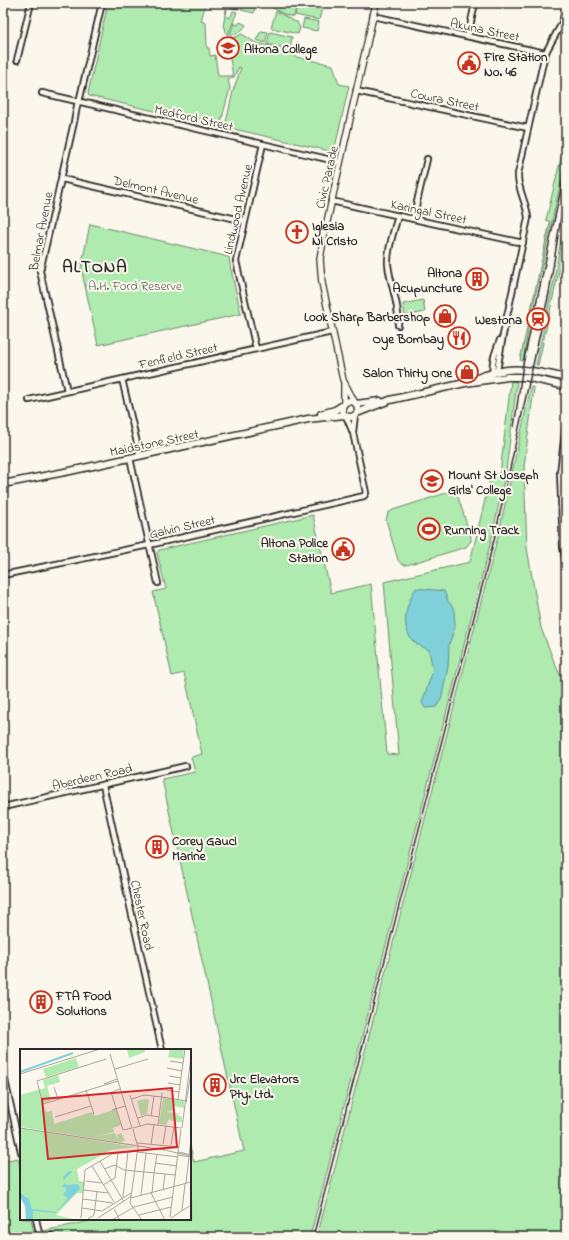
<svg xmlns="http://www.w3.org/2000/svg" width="569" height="1240" viewBox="0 0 569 1240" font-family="'Indie Flower',sans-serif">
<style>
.green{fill:#afeaaf;stroke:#6d8a6d}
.water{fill:#80d1d9;stroke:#5e8f93}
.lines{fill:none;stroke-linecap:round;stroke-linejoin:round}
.minor-casing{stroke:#2b2b2b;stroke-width:8}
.tertiary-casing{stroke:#2b2b2b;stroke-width:8}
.secondary-casing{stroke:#2b2b2b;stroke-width:9}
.minor{stroke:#fbf7ec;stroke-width:4.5}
.tertiary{stroke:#fbf7ec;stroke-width:5.5}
.secondary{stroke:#fbf7ec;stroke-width:6}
.rail{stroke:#2b2b2b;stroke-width:1.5}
.labels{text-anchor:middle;stroke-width:4;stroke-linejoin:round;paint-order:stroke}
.street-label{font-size:13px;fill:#2b2b2b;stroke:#fbf7ec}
.poi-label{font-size:13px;font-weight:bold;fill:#2b2b2b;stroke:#fbf7ec;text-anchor:start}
.park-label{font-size:13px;fill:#4c5b4c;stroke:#fbf7ec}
.district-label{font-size:17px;font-weight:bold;letter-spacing:1px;fill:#2b2b2b;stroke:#fbf7ec}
.inset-river{fill:none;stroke:#80d1d9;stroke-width:2}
.inset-road{fill:none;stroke:#a8a59f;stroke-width:1}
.view{fill:#d62828;fill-opacity:0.15;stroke:#d62828;stroke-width:2}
.inset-edge{fill:none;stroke:#2b2b2b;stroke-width:2}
</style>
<rect width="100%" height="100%" fill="#fbf7ec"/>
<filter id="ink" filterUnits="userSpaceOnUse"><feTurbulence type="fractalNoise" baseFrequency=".025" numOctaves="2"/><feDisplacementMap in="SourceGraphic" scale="8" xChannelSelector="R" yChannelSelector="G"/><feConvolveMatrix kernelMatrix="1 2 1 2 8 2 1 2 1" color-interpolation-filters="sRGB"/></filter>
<g filter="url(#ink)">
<path class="green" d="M108,3H206L201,21L206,23L207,48H209L210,56L215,55L218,76H233L226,37L233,38L242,34L256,43L293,51L292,56L333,65L339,84L349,86L334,152L225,127L233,91L241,68L239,67L234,77L228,80L230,88L220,126L89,96L88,93Z
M230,3H241L238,9L227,7Z
M245,3H255L254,13L241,10Z
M271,3H297L294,17L285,15L273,8Z
M298,3L322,8L319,20L295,15Z
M226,9H227L226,16L230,18L233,11L237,12L228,35L226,33L225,27H223Z
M276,11L293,21L297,22L300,28L298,34L271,28Z
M304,19L319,22L317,31L302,28Z
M240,22L246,25C242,31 237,35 230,35L234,23L238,25Z
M261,31L268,32L265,43L256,40Z
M270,32L292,37L290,49L267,44Z
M566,137V159L529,324L523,361L520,360L550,222L546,220Z
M566,209V239L538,365H536L555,275Z
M90,224L229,257L230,265L241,314L98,345L81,268Z
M423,300L425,312L405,316L403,304Z
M511,381L517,382L506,471L491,541L310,1237H3V1161L18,1158L21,1173V1219H31L34,1233L99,1219H190V1146L194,1162L244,1151L162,779L195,772L191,757L202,754L184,673L172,676L153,592L166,589L157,553L159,550L313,515L331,593L371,584L387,754L399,755L384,582L470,562L491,475L500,473Z
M531,387L534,388L524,467L527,548L541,628L555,664L566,688V1237H317L498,536Z
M449,492H453L458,497L471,537V541L466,547L410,564C405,566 401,565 398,560L386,520L388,513L393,510Z"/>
<path class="water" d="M416,588L444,591L448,601L454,609L455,627L449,644L448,667L441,700L436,707L425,708L422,703L433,670L429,650C425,648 419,646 415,643C399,628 406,604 416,588Z"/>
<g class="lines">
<g class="minor-casing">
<path id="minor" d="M373,16L545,53
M468,36L475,3
M17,60L31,3
M356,91L528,128
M42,93L340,162
M79,102L102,3
M62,179L245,221
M331,201L523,243
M398,216C394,230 387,250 388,264C390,285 400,305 398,325
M413,219L427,159
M256,349L236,261L263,144
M497,371L503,335L528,218C527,203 517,189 518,174L544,58L547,50L562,23L566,6
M493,373C491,362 496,350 500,340
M122,379L140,456
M67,391L40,271L74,122L78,101
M29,400L332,332
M566,424L560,473L563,547L566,565
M353,432L355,415
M130,458L158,583
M560,473L566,474
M3,575L149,545L364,496L366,493L365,488L353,433L346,416
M103,785L162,1050
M3,807L186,766
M3,1071L21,1152
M36,1219L40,1237
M48,1237L51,1236"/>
</g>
<g class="tertiary-casing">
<path id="tertiary" d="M344,384V403
M355,403L343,380L322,283L320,259L324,235L376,3"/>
</g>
<g class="secondary-casing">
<path id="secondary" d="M472,380C511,364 526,369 566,378
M342 409a8 8 0 1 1 16 0a8 8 0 1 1-16 0Z
M356,404L380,401
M357,413L390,400L465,383L508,377H525L566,386
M321,414L335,410L343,405
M3,484L70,471L308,419L344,415"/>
</g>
<use href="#minor" class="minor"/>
<use href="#tertiary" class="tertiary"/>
<use href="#secondary" class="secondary"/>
<path class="rail" d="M514,427L523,364L566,166
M313,1237L494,540L549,293L566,185"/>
</g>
</g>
<defs>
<g id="school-ring" transform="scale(1.15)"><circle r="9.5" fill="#fbf7ec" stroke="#c8321e" stroke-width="1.5"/><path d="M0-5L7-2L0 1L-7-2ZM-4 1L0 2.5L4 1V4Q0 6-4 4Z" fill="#c8321e"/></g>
<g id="civic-ring" transform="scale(1.15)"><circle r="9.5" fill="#fbf7ec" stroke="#c8321e" stroke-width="1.5"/><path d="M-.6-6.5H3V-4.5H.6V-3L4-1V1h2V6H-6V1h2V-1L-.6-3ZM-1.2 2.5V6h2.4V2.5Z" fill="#c8321e"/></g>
<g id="church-ring" transform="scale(1.15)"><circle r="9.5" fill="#fbf7ec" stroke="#c8321e" stroke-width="1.5"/><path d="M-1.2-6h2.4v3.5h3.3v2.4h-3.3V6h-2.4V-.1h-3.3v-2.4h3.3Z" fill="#c8321e"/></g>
<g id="building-ring" transform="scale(1.15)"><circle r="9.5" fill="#fbf7ec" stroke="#c8321e" stroke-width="1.5"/><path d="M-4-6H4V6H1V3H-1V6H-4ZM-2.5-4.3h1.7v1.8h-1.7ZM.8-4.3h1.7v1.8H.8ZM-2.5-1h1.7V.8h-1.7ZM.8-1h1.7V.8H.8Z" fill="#c8321e"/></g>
<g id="shop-ring" transform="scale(1.15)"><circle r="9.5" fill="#fbf7ec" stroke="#c8321e" stroke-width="1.5"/><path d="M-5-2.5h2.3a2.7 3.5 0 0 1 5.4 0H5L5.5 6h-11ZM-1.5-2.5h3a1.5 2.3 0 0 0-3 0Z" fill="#c8321e"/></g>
<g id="station-ring" transform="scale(1.15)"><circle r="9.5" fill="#fbf7ec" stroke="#c8321e" stroke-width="1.5"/><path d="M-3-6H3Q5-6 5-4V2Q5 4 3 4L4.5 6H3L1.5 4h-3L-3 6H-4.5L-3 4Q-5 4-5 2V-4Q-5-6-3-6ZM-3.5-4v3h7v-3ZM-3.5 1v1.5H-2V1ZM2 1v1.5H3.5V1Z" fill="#c8321e"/></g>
<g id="restaurant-ring" transform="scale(1.15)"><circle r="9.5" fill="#fbf7ec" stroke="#c8321e" stroke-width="1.5"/><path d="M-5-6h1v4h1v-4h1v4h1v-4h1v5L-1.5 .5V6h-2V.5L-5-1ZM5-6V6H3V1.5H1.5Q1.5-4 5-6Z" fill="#c8321e"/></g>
<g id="stadium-ring" transform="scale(1.15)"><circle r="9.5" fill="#fbf7ec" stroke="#c8321e" stroke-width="1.5"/><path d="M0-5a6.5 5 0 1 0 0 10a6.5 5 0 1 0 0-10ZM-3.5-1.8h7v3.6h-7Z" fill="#c8321e"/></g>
</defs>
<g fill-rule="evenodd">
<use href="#school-ring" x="228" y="48"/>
<use href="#civic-ring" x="469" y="63"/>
<use href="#church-ring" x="297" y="232"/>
<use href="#building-ring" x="477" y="279"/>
<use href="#shop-ring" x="445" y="316"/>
<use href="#station-ring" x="538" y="319"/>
<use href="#restaurant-ring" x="459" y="338"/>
<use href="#shop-ring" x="467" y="372"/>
<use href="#school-ring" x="432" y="481"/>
<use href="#stadium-ring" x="429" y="529"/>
<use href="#civic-ring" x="343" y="549"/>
<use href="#building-ring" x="157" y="847"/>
<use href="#building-ring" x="41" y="1002"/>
<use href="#building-ring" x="215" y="1085"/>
</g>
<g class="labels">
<g class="street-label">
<text transform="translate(485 29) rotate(12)" y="5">Akuna Street</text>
<text transform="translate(445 99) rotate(12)" y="5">Cowra Street</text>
<text transform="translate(194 117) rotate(13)" y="5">Medford Street</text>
<text transform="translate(326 177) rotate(-77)" y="5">Civic Parade</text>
<text transform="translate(156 189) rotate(13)" y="5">Delmont Avenue</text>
<text transform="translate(237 209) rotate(-77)" y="5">Lindwood Avenue</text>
<text transform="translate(429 211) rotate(12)" y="5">Karingal Street</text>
<text transform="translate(40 231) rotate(-79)" y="5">Belmar Avenue</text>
<text transform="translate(178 355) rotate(-13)" y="5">Fenfield Street</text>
<text transform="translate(154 442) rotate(-12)" y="5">Maidstone Street</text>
<text transform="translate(182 526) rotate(-13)" y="5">Galvin Street</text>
<text transform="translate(92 776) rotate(-13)" y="5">Aberdeen Road</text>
<text transform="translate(143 915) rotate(78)" y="5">Chester Road</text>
</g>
<g class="poi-label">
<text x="244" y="53">Altona College</text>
<text x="484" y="61">Fire Station<tspan x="484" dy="15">No. 46</tspan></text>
<text x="312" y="230">Iglesia<tspan x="312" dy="15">Ni Cristo</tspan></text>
<text x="462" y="277" text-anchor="end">Altona<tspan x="462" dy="15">Acupuncture</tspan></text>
<text x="430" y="321" text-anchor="end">Look Sharp Barbershop</text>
<text x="522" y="324" text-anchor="end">Westona</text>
<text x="444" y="343" text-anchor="end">Oye Bombay</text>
<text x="452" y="377" text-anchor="end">Salon Thirty One</text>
<text x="448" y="479">Mount St Joseph<tspan x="448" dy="15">Girls' College</tspan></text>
<text x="444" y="534">Running Track</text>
<text x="328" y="547" text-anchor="end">Altona Police<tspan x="328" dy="15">Station</tspan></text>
<text x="172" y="845">Corey Gauci<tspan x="172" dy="15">Marine</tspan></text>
<text x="56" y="1000">FTA Food<tspan x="56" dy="15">Solutions</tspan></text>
<text x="230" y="1083">Jrc Elevators<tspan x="230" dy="15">Pty. Ltd.</tspan></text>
</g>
<g class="park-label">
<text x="135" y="290">A.H. Ford Reserve</text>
</g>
<g class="district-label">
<text x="95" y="272">ALTONA</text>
</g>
</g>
<g transform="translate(20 1049)">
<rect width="171" height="171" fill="#fbf7ec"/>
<path d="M107,0H124L125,3L109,9ZM150,0H164L163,10L148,8ZM56,9L59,18L26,28L23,20ZM38,26L40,33L27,37L31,51L23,54L26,63L32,62L34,75L72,63L75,67L96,60L101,76L93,79L94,83L77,87L95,84L99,93L97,86L101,84L105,91L100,94L117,96L0,78V46L25,39L23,31ZM143,49L164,52V59L154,57L153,61L146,63L162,65H156L162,68V73H154L149,70L146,76L139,75ZM125,50L129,51L127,65L121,67L117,52ZM0,79L116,98L91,101L57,120L59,132L65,133L63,144H57L36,166L57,171H13V162L36,164L12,161L6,147L0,143Z" fill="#afeaaf"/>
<path d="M48,123L50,122L52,123L44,131L46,136L58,135L60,140L35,164L13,162V171H6L5,157L0,148V143L9,150L12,160L36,163L48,149L43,146L47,140L42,137L45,134L43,128Z" fill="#80d1d9"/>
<path class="inset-river" d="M0,23L53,4"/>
<path class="inset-road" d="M90,5L112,79M150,12L163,14M147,19L162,22M95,20L128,10M0,25L80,0M149,27L161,29M148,34L160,36M84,35L97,30M34,38L38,50M66,41L74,65M146,41L159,43M91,43L103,81L112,79M87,45L100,40M110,46L120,77M142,48L167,52M112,50L124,46L142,48M158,50L165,0M166,54L171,24M23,55L98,32M23,56L17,32L86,10M92,61L105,57M131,67L134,47M35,68L71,57M118,69L127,66L139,68M138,76L142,44M0,79L145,101M113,79L128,75L161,79M162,79L171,8M113,80L116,92M117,94L159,98M143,95L146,77M131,96L134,75M151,96L154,78M140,100L171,107M117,103L158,108M159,103L171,106M158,106L171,108M169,106L171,91M80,112L104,153M135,114L157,117M72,117L94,153M84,120L95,116L104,121L156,126M134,124L137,105M66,132L82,134M166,134L169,108M83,136L95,129L98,103M64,141L88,144M143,141L145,125M131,144L145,171M132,144L134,124M111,146L110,154L122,171M121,146L126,104M103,148L108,102M111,148L118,98L116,91M111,149L171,133M63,150L93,154M62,159L82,162L111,144M94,160L100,171M162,161L165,135M119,166L151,158M150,168L161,80M61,169L65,121L92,105L117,102M78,169L110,148M151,169L171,156M68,170L74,166L77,143M92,171L114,158L153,148"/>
<path class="view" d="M152,39L157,98L28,110L22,50Z"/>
<rect width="171" height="171" class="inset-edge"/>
</g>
<rect width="569" height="1240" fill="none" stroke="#fbf7ec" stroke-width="16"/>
<rect x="8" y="8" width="553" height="1224" fill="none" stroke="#2b2b2b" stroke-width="1.5" filter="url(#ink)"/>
</svg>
